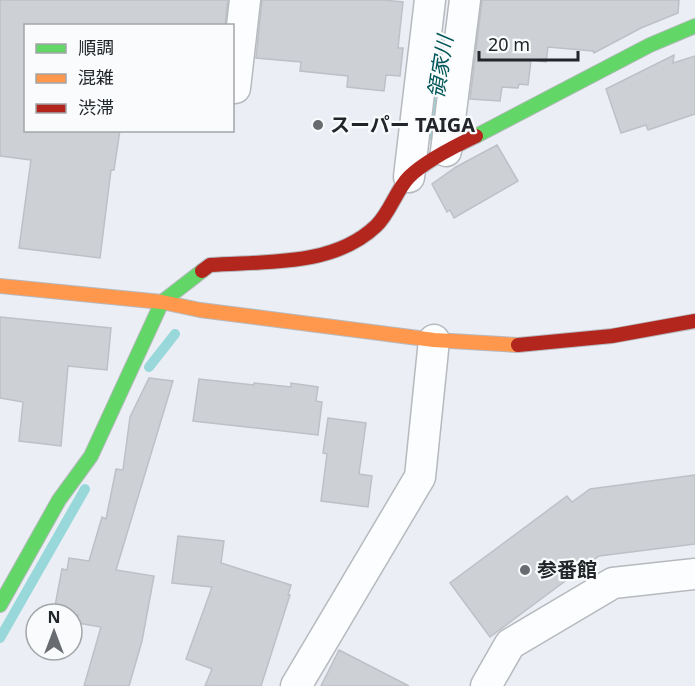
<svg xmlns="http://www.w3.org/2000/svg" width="695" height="686" viewBox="0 0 695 686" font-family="'Noto Sans','Noto Sans JP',sans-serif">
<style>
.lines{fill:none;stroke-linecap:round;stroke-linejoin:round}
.stream{stroke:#98d8da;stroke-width:10}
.building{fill:#cdd0d5;stroke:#bdc0c5;stroke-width:1.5}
.street-casing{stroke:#b6b9bd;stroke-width:33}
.fast-casing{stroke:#b6b9bd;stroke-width:16}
.slow-casing{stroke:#b6b9bd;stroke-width:16}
.jam-casing{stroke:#b6b9bd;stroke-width:16}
.street{stroke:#fcfdfe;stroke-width:30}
.fast{stroke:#63d668;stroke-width:14}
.slow{stroke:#ff974d;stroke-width:14}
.jam{stroke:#b3261e;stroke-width:14}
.poi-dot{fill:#686c70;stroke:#f9fbfd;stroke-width:2}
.labels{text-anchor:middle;stroke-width:4.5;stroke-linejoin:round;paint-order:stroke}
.poi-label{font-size:20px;font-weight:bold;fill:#222529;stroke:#f9fbfd;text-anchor:start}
.water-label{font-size:21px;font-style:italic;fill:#005657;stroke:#f9fbfd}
</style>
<rect width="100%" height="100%" fill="#ebeff5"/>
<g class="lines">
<path class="stream" d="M430,135L446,37
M149,367L175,334
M0,638L85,489"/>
</g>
<path class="building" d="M0,0H228L225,26H26V130H120L114,170H111L100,258L19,248L31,160L0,156Z
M262,0H384L403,2L398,48H403L400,76L386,75L384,91L347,87L348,76L300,71L301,62L256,58Z
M482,0H679L678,13L641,28L594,53L593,51L548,47L546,62L531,60L528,85L519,84L518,88L502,87L500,101L470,99Z
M674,55L673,63L695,56V114L648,130L646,125L621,133L606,89Z
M497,145L518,181L454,218L450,210L447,212L432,184L456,167Z
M0,317L111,328L107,370L68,366L61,446L19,441L23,402L0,398Z
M149,378L173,381L116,570L154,576L142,641L129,686H84L101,627L78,623V615L54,611L62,569L67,570L69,558L89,561L102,517L106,519L116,469L123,470L130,417Z
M199,379L254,385V383L291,387V383L318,387L316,401L322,402L318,435L193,421Z
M328,418L366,423L359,474L372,476L368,507L321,501L327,454L323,453Z
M695,475V544L599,556L490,637L450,583L567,496L572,502L590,489Z
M178,536L224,541L221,563L291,585L288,595H290L261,686H205L212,669L186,659L212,587L172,583Z
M339,650L409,686H321Z"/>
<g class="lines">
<g class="street-casing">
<path id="street" d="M235,88L245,0
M446,151L465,0
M409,177L430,0
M296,686L420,477L434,340
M486,686L510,644L613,583L695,574"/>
</g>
<g class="fast-casing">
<path id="fast" d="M476,136L650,45L695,26
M0,605L59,500L91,456L162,302L202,271"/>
</g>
<g class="slow-casing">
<path id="slow" d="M0,286L162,302L200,310L434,340L518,345"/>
</g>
<g class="jam-casing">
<path id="jam" d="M202,271L210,265C265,261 333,267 376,226C390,213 396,190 409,177C425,161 455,146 476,136
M518,345L612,336L695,321"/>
</g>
<use href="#street" class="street"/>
<use href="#fast" class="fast"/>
<use href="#slow" class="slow"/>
<use href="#jam" class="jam"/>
</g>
<g class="poi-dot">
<circle cx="318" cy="125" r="6"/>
<circle cx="525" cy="570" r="6"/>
</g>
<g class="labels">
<g class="poi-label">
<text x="330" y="132">スーパー TAIGA</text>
<text x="537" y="577">参番館</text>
</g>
<g class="water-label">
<text transform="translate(441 67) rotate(-81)" y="7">領家川</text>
</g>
</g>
<rect x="24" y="24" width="210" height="108" fill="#f9fbfd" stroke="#a3a5a8" stroke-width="1.5"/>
<rect x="36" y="44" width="30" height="9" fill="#63d668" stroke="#a3a5a8" stroke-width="1.5"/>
<text x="78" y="54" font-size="18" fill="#222529">順調</text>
<rect x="36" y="74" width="30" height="9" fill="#ff974d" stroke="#a3a5a8" stroke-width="1.5"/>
<text x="78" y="84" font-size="18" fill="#222529">混雑</text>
<rect x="36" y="104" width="30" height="9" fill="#b3261e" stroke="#a3a5a8" stroke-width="1.5"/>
<text x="78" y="114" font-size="18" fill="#222529">渋滞</text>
<g transform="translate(54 632)"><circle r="28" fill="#f9fbfd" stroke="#a3a5a8" stroke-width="1.5"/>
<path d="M0-4.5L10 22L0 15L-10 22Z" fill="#686c70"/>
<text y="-9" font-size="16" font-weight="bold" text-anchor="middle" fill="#222529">N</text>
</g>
<path d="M479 51v9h99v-9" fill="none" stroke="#222529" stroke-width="3"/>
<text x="488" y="51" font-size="18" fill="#222529" stroke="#f9fbfd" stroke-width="4.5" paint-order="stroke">20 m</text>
</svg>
